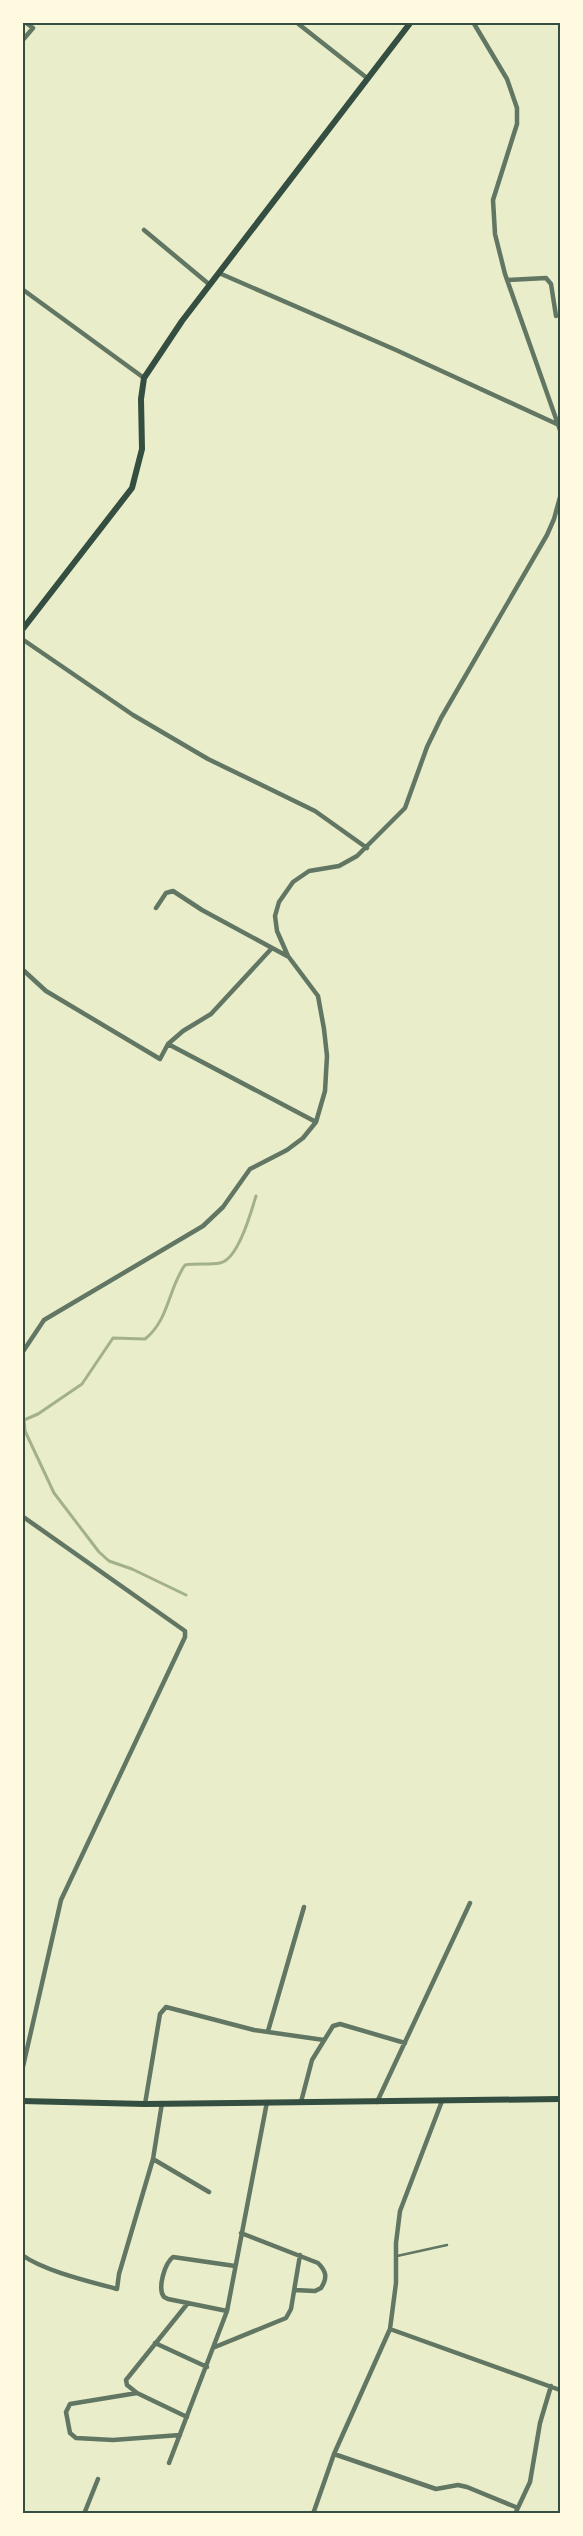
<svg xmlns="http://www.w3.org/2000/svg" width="583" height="2536" viewBox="0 0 583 2536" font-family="'Archivo Narrow',sans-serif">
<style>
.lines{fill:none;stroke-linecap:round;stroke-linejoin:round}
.stream{stroke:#a3b18a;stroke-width:3}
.service{stroke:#617663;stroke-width:2.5}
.minor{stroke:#617663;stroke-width:4.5}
.secondary{stroke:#344e41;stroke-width:6}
.neatline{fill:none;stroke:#344e41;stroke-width:2}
</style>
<rect width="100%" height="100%" fill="#e9edc9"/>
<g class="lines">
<path class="stream" d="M186,1595L132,1569L109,1561L99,1552L54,1493L25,1431L24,1420L38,1414L82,1384L113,1338L145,1339C169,1320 168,1289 185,1265C197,1263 209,1265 220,1263C238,1260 251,1212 256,1196"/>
<path class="service" d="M397,2256L447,2245"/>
<path class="minor" d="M296,22L367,78
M473,22L507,79L517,108V124L493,200L495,234L505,274L560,430
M22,41L33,28L25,22
M144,230L210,285
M219,273L396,350L559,425
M507,280L546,278L551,284L556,316
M22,289L144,378
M22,639L133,715L208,759L315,811L367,848
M156,908L166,893L173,891L202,910L287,956
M22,969L46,991L160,1059L168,1044L183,1031L211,1014L272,948
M168,1044L316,1122
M22,1353L44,1320L203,1226L223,1207L250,1169L287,1150L303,1138L316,1122L325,1091L327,1056L324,1029L318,996L288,956L277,931L275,916L279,902L293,882L309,871L339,866L357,856L405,808L427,747L441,718L547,535L554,519L560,497
M22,1516L185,1631V1637L61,1900L22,2071
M268,2031L304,1907
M301,2102L312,2060L333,2026L340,2024L405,2043
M377,2102L470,1903
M145,2104L160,2014L166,2007L254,2030L324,2040
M153,2159L209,2192
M241,2233L318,2263C326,2271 328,2277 321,2288L315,2291L294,2290
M22,2255C44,2271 91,2282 117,2289L119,2274L153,2159L162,2103
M227,2311L168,2299L164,2297C157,2288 165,2263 173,2257L235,2266
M390,2329L560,2390
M155,2343L207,2367
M215,2347L286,2318L291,2309L300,2255
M137,2393L70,2404L66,2412L70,2433L76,2438L113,2440L180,2435
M187,2417L137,2393L127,2385L126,2380L188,2303
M334,2454L436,2489L458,2485L467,2487L518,2508
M169,2463L227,2311L267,2102
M84,2514L98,2479
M313,2514L334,2454L390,2329L396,2283V2243L400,2211L442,2101
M515,2514L530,2482L540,2423L551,2386"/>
<path class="secondary" d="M22,630L132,488L142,449L141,399L144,378L182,321L411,22
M22,2101L145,2104L560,2099"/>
</g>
<rect width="583" height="2536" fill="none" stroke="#fefae0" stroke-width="48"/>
<rect x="24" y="24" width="535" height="2488" class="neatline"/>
</svg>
